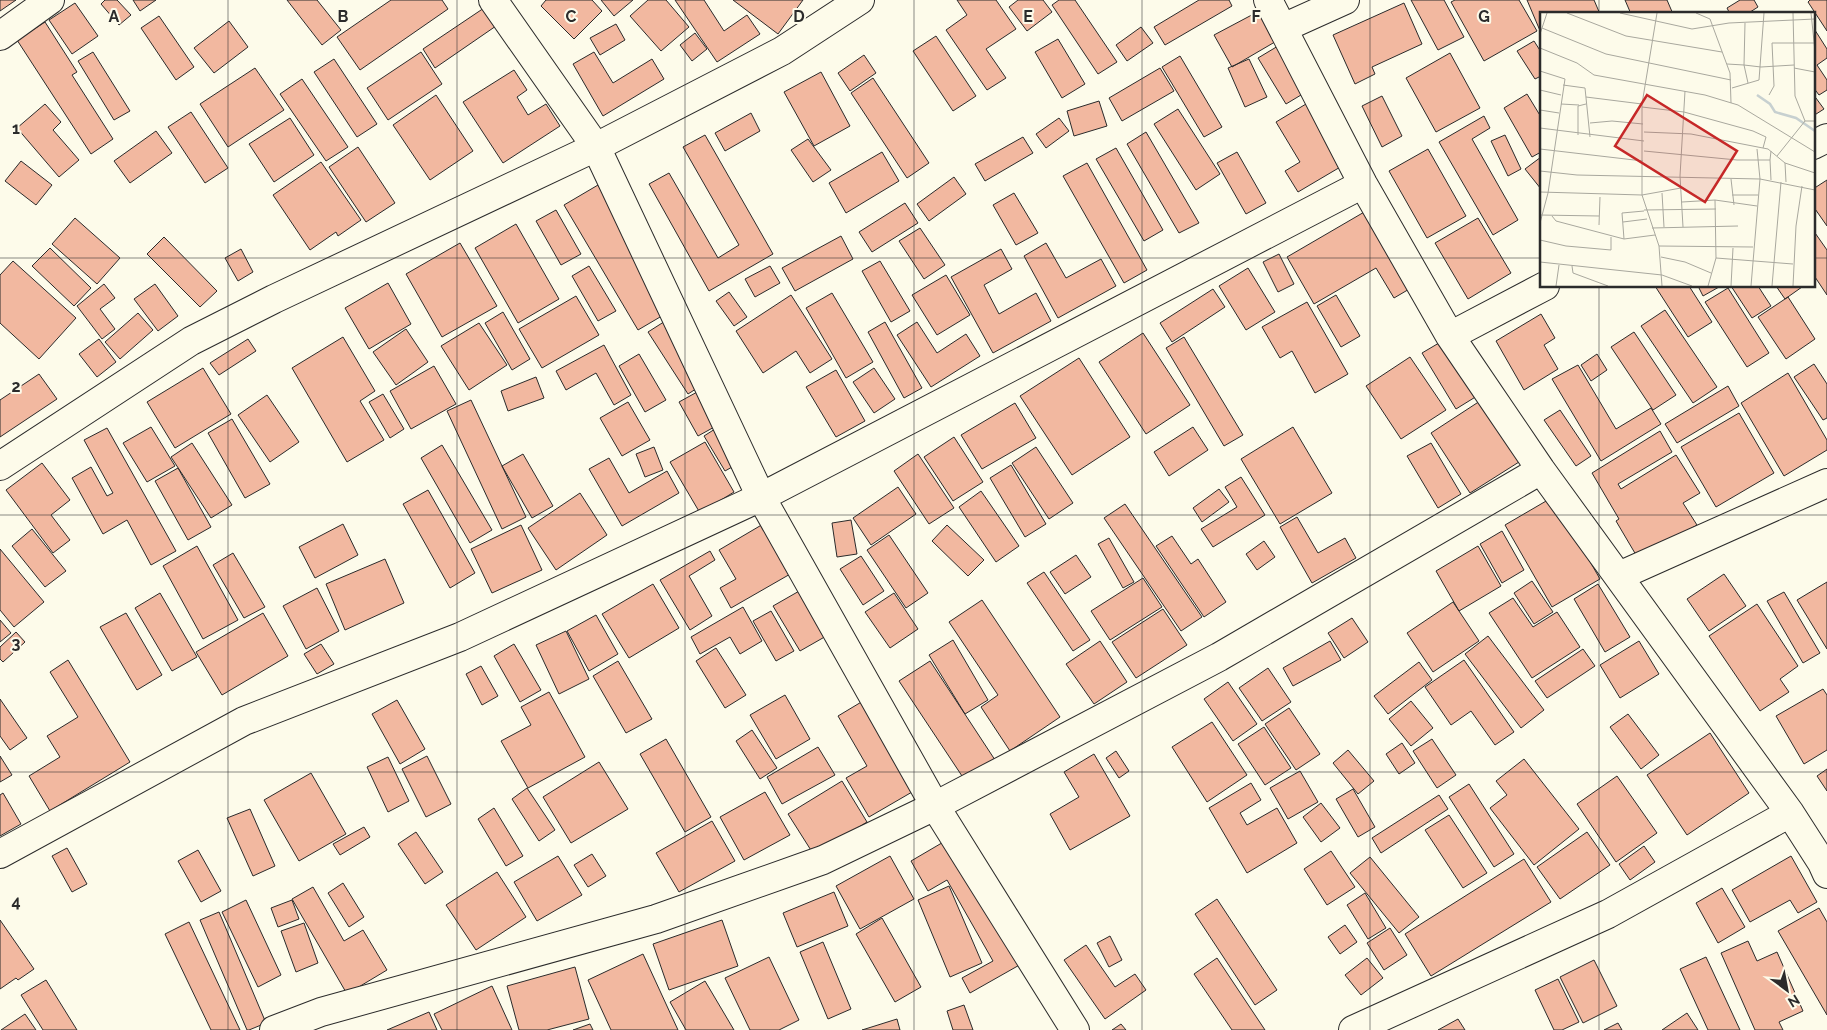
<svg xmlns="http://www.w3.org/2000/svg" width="1827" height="1030" viewBox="0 0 1827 1030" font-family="Raleway,sans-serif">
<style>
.building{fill:#f2b8a0;stroke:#2b2b2b}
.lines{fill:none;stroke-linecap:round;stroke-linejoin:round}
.minor-casing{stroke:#2b2b2b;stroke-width:30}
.tertiary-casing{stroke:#2b2b2b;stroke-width:30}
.minor{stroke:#fdfbea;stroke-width:28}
.tertiary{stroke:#fdfbea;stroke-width:28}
.grid{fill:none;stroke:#2b2b2b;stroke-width:1;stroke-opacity:0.55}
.inset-river{fill:none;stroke:#c7d0d0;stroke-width:2.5}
.inset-road{fill:none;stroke:#a9a89e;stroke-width:1}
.view{fill:#c62828;fill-opacity:0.15;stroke:#c62828;stroke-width:2.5}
.inset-edge{fill:none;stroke:#2b2b2b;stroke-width:2.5}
.grid-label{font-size:16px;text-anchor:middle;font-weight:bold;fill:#2b2b2b;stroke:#fdfbea;stroke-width:4;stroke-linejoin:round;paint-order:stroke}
</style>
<rect width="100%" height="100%" fill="#fdfbea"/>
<path class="building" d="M0,0H16L0,11Z
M105,0H117L131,15L119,25L101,4Z
M133,0H156L140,11Z
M287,0H317L341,30L322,45Z
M391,0H442L448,9L360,70L337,37Z
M546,0H592L602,11L574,39L541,6Z
M601,0H633L614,16Z
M648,0H666L689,27L661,51L630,16Z
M675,0H704L724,31L747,15L760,34L717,62Z
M733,0H803L778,34Z
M957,0H996L1016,29L986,49L1006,78L987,90L946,30L967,15Z
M1018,0H1043L1052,12L1027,31L1009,7Z
M1059,0H1075L1117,62L1098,74L1052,5Z
M1199,0H1229L1232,6L1165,45L1154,27Z
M1411,0H1444L1464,37L1438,50Z
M1455,0H1519L1537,31L1484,61L1451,2Z
M1527,0H1594L1600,14H1541V33Z
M1625,0H1667L1673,14H1631Z
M1740,0H1754L1758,7L1747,14H1730L1727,8Z
M1810,0H1827V31L1808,2Z
M75,3L98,36L72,54L49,20Z
M1404,3L1422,44L1372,67L1375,74L1355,84L1333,35Z
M484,8L496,26L435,68L423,49Z
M1263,9L1280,39L1232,67L1214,35Z
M159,16L194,67L176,80L141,28Z
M229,21L248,47L214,73L194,48Z
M45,22L77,72L72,75L113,139L91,154L17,40Z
M616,24L625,40L600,55L590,38Z
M1141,27L1153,43L1127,61L1116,45Z
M1813,27L1827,49V58L1817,65L1827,80V90L1819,95L1813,87Z
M695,33L707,49L692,61L680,45Z
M936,36L976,96L953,111L913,51Z
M1058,39L1085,84L1062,98L1035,52Z
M1534,41L1541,52V76L1535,79L1517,51Z
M1278,46L1306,92L1286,104L1258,58Z
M93,52L130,111L114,120L78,61Z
M421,52L442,84L388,120L367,88Z
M594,52L613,83L652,59L664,79L603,116L573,64Z
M1450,53L1480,108L1436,132L1406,78Z
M864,55L876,73L850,91L838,73Z
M1180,56L1222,127L1204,137L1162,67Z
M334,59L377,124L357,137L314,72Z
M1249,59L1267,97L1245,107L1228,68Z
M255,68L284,110L228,147L200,104Z
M1160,68L1174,91L1122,121L1109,98Z
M514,70L527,90L517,97L528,115L546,104L560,126L503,163L463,102Z
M821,72L850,126L814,146L784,92Z
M873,78L929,163L907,178L851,93Z
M302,79L348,147L326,161L280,94Z
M1527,94L1541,117V152L1532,157L1504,108Z
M1813,94L1824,109L1813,116Z
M436,95L473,151L430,180L393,125Z
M1382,96L1402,136L1382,147L1362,106Z
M1099,101L1107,126L1074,136L1067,111Z
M45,104L61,122L53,130L79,160L59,177L17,128Z
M1306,104L1342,166L1298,192L1285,171L1300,162L1276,122Z
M1178,109L1220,174L1196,190L1154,124Z
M191,112L228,168L205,183L168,127Z
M751,113L760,131L725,151L715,133Z
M1484,116L1490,128L1472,139L1518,220L1493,235L1439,142Z
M290,118L314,155L274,182L249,144Z
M1059,118L1069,131L1046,148L1036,134Z
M156,131L172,153L130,183L114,161Z
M1146,132L1199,223L1179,233L1127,144Z
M705,135L773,254L709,291L649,184L669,173L718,258L739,245L683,147Z
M1505,135L1521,169L1508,176L1491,141Z
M1023,137L1033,153L985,181L975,164Z
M808,139L831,170L813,182L791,150Z
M358,147L395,203L366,222L329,167Z
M1116,148L1163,230L1144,241L1096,159Z
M1428,149L1466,216L1427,238L1389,171Z
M882,152L899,181L846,213L829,183Z
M1237,152L1266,203L1246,214L1217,163Z
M1541,157V189L1525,169Z
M21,161L52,185L36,205L5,181Z
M321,162L361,220L338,236L336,232L310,250L273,195Z
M1087,163L1147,270L1124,283L1063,176Z
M954,177L966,194L929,221L917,204Z
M1827,180V226L1813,206V189Z
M598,185L672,310L638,330L564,205Z
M1014,193L1038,233L1016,245L993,205Z
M905,203L918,223L872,252L859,232Z
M556,210L581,254L561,265L536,221Z
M1366,211L1411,288L1394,298L1376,268L1314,304L1287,257Z
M75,218L120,258L97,284L52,244Z
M1478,218L1511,273L1468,299L1435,243Z
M516,224L559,299L518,323L475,248Z
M920,228L945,265L924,279L899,241Z
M1813,230L1827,250V295L1813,274Z
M841,236L853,259L795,291L782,268Z
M164,237L217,291L200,307L147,254Z
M460,243L497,306L442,337L406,274Z
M1046,243L1066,278L1101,259L1116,286L1058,318L1024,256Z
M50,248L91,288L74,306L32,266Z
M241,249L253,272L238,281L225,258Z
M1001,249L1012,269L984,285L999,314L1036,293L1051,321L993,353L951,277Z
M1279,254L1294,284L1278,292L1263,262Z
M13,261L76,318L39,359L0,323V275Z
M880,261L910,311L891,322L862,271Z
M589,266L616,311L598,321L572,276Z
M770,266L780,283L755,297L745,279Z
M1248,268L1275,312L1246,330L1219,286Z
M946,275L970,315L937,335L912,295Z
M388,283L411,324L369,349L345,308Z
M104,284L115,298L100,309L115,329L102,339L77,306Z
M155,284L178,316L158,331L134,299Z
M1655,286H1689L1712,322L1688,337Z
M1698,286H1718L1719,287L1703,296Z
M1731,286H1758L1771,306L1752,318Z
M1776,286H1801L1802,287L1785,299Z
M1728,288L1769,353L1747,367L1705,302Z
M1213,289L1225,307L1172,342L1160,323Z
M729,292L747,317L734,326L716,301Z
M832,293L873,362L846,378L806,308Z
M791,295L832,359L810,373L796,351L763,373L736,331Z
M1336,295L1360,336L1341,347L1317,306Z
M576,296L599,335L542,368L519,329Z
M1788,297L1815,339L1786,359L1758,317Z
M1307,302L1348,374L1315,393L1292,351L1280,358L1262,327Z
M1665,310L1717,387L1693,403L1641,326Z
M503,312L530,359L512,370L485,323Z
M138,313L153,330L120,359L105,342Z
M1541,314L1555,338L1544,345L1558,369L1524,390L1496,341Z
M670,318L710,380L688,394L648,332Z
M885,322L922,388L904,398L868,332Z
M917,322L937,353L966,334L980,356L931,387L897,335Z
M479,323L507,365L469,390L441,346Z
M406,329L428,362L396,385L373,352Z
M1634,332L1676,395L1653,410L1611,347Z
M1143,333L1190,405L1146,434L1099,362Z
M343,337L375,391L360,401L384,440L347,462L292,368Z
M1184,337L1243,435L1224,446L1166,348Z
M99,339L116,362L97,377L79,354Z
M248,339L256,351L219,375L210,363Z
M1444,340L1477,396L1456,409L1422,353Z
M604,345L631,395L614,405L596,373L566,390L556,371Z
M639,354L666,400L645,412L619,366Z
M1597,354L1607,370L1591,381L1581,365Z
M1410,357L1446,410L1401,439L1366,386Z
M1079,358L1130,437L1072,475L1020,396Z
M1814,364L1827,384V418L1823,420L1794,377Z
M1578,365L1616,429L1651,408L1661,424L1601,461L1552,379Z
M434,366L456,404L411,429L390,391Z
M203,368L231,414L175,448L147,402Z
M874,368L895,399L874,413L853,382Z
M836,370L865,421L836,437L806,387Z
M1788,373L1827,440V450L1784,476L1741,403Z
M39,374L57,399L0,437V400Z
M536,377L544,398L508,411L501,391Z
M708,386L727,420L698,436L679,402Z
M1728,386L1739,406L1677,443L1665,424Z
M383,394L404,429L390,438L369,402Z
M267,395L299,442L270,462L238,415Z
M471,400L526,517L502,529L447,411Z
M1480,401L1519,462L1470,493L1431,433Z
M628,402L650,440L622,456L600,418Z
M1015,403L1036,438L982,469L961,435Z
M1560,410L1591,456L1576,466L1544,420Z
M1739,413L1774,473L1716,507L1681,447Z
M232,419L270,484L245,498L208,433Z
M726,422L748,458L725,471L704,436Z
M151,427L175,466L147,482L123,443Z
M1193,427L1208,450L1169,476L1154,452Z
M1293,427L1332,493L1280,524L1241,459Z
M107,428L176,551L151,565L127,520L103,534L72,478L91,467L107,496L113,493L84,440Z
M1660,431L1672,452L1618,484L1621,489L1676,455L1700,493L1683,503L1697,525L1639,560L1616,521L1619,519L1592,473Z
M954,437L983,482L953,501L924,457Z
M705,442L734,492L700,513L670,462Z
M192,443L232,505L211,518L171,457Z
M1431,443L1461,494L1438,508L1407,456Z
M442,445L492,530L470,543L421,458Z
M654,447L663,470L645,477L636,454Z
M1036,447L1073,503L1049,519L1012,463Z
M523,454L553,506L532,518L502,466Z
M918,454L954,508L929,524L894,471Z
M609,458L629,493L667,471L679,493L622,526L589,469Z
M42,463L70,500L51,515L70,540L53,553L6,490Z
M1011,465L1046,524L1025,537L990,478Z
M178,468L211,527L188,540L155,481Z
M1241,477L1265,515L1213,547L1201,529L1237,507L1225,487Z
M898,487L916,514L871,545L853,518Z
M1219,489L1229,502L1202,522L1193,508Z
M428,490L475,573L450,588L403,504Z
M981,491L1019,546L996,562L959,507Z
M580,493L607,535L556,570L528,528Z
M1553,497L1600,579L1552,607L1505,525Z
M1125,504L1202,617L1181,631L1104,518Z
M1297,517L1318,553L1345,538L1356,558L1312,583L1280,527Z
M770,520L799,569L731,608L720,588L736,579L719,550Z
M851,520L857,554L837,557L832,523Z
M343,524L358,555L315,578L299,547Z
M521,525L542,570L492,593L471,549Z
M947,525L984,560L968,576L932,541Z
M32,529L66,571L45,587L12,546Z
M1502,531L1524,570L1502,583L1480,544Z
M889,535L928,593L906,608L867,550Z
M1172,536L1191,564L1198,559L1226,602L1204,617L1156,546Z
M1109,538L1134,582L1123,588L1098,544Z
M1264,541L1275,557L1257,570L1246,554Z
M197,546L238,620L203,639L163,566Z
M1478,546L1501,586L1459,611L1436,571Z
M0,549L44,602L14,627L0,610Z
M710,551L715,560L689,576L712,616L690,630L660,580Z
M233,553L265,607L244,618L213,565Z
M1076,555L1091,577L1065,594L1050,572Z
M861,556L884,591L863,605L840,569Z
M385,559L404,603L345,630L326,584Z
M1044,572L1090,640L1073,651L1027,583Z
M1724,574L1746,606L1709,631L1687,599Z
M1143,578L1162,607L1110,640L1091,611Z
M1532,581L1553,612L1534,624L1514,593Z
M1827,582V649L1797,600Z
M653,584L679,628L629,658L602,614Z
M1598,584L1630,637L1605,652L1574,599Z
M808,586L835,631L800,651L773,606Z
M317,588L339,631L306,649L283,606Z
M1784,592L1820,653L1803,663L1767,601Z
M160,593L197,657L172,671L135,608Z
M894,593L918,629L890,648L865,612Z
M1513,598L1533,627L1557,612L1580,647L1532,678L1489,613Z
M982,600L1060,717L1010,751L981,707L998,695L949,622Z
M1453,602L1479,641L1433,672L1407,633Z
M1757,604L1798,666L1780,679L1789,692L1760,711L1709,636Z
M743,607L762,641L740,654L730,637L700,654L691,637Z
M1163,609L1187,645L1136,678L1112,642Z
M771,611L794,651L776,661L753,621Z
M126,613L162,675L137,690L100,627Z
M263,613L288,656L222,695L196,652Z
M596,615L618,654L589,671L567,631Z
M1352,618L1368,642L1344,658L1328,633Z
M0,620L11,633L0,642Z
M566,631L589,679L559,694L536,645Z
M16,632L25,642L3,662L0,659V647Z
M1488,636L1544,710L1521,728L1465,654Z
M953,640L988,700L965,714L929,655Z
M1100,641L1127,682L1094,704L1066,664Z
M1330,641L1341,660L1293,686L1283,668Z
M1639,641L1659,674L1620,698L1600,665Z
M321,644L334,664L317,674L304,654Z
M514,644L541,690L520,702L494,656Z
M716,648L746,695L725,708L696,661Z
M1583,649L1595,666L1547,698L1535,681Z
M68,660L130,762L50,811L29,776L60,757L47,736L78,717L50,672Z
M1464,660L1514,732L1495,745L1471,711L1451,725L1425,687Z
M618,661L652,719L626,733L593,676Z
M930,661L997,763L966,782L899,681Z
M1419,662L1432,680L1388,714L1374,696Z
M481,666L498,696L482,705L466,674Z
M1268,668L1291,702L1262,721L1239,688Z
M1228,682L1257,724L1233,741L1204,699Z
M1823,689L1827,695V750L1804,764L1776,716Z
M549,692L585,757L528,788L501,741L531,725L521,707Z
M878,692L931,781L869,817L846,778L867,766L838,716Z
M785,695L810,739L776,759L750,715Z
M0,699L27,738L10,750L0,736Z
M397,700L425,749L400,764L372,714Z
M1411,701L1433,728L1411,746L1389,719Z
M1289,708L1320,754L1296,770L1265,724Z
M1628,714L1659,755L1641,769L1610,727Z
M1212,722L1247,775L1207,802L1172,747Z
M1264,727L1291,768L1265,785L1238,744Z
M752,730L777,768L760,779L736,741Z
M1710,733L1749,793L1687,835L1647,775Z
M666,739L711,817L685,832L640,754Z
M1432,739L1456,775L1437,788L1413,751Z
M1402,743L1415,763L1399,774L1386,754Z
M818,747L835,775L782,804L767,777Z
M1348,750L1374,781L1358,794L1333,763Z
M1116,751L1129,771L1119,778L1106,758Z
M1094,754L1130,816L1070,850L1050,814L1079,797L1064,772Z
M0,756L12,775L0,782Z
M427,756L451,804L426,817L402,769Z
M388,757L409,801L388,812L367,767Z
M1524,759L1579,829L1534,865L1490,808L1507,795L1496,781Z
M599,762L628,809L571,843L543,797Z
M1827,769V791L1817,776Z
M1300,771L1318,802L1288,819L1270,788Z
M311,773L346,834L299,861L264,800Z
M1617,776L1657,833L1616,862L1577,804Z
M842,781L867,822L814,855L788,814Z
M1251,783L1261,800L1240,813L1247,825L1277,808L1297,843L1247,873L1209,808Z
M1469,784L1514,854L1494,867L1449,797Z
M527,788L555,830L539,841L512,799Z
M1353,789L1375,827L1358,837L1336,799Z
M765,792L790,835L744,860L720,817Z
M3,793L21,824L0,836V795Z
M1439,795L1448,809L1381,853L1372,838Z
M1321,803L1340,828L1321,842L1303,817Z
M494,808L523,856L506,866L478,819Z
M250,809L275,866L253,876L227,818Z
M1449,815L1487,873L1463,888L1425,830Z
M712,821L735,861L679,892L656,853Z
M364,827L370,837L340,855L333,844Z
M416,832L443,872L425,884L398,844Z
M1587,832L1610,865L1560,899L1537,867Z
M952,837L1023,963L970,993L962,978L993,961L947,880L928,891L911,861Z
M1644,846L1655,862L1630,880L1619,864Z
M67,848L87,884L72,892L52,856Z
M198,850L221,891L201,902L178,861Z
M1331,851L1355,887L1327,905L1304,869Z
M592,854L606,876L588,887L574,865Z
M558,856L582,895L537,921L514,882Z
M890,856L914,899L860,929L836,886Z
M1791,856L1817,902L1798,913L1790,900L1750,922L1732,890Z
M1370,857L1419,917L1399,933L1350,873Z
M1524,859L1551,902L1431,976L1405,934Z
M497,872L526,917L476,950L446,905Z
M343,883L364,917L349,927L328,893Z
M949,886L982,963L950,977L918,900Z
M313,887L344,941L363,930L387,970L347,994L292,899Z
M1722,888L1745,927L1718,943L1696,903Z
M834,892L848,926L797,947L783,913Z
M1365,893L1386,928L1368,939L1347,905Z
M1217,899L1277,990L1255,1005L1195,914Z
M246,900L281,975L258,987L222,912Z
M292,900L299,919L278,927L271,908Z
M1819,908L1827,922V1015L1778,931Z
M219,912L266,1023L249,1030H247L200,920Z
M882,918L921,987L895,1002L856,934Z
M0,920L34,969L18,980L16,978L0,989Z
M722,920L738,966L669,990L653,944Z
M189,922L240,1030H211L165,934Z
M304,923L318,963L296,972L281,931Z
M1345,925L1357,942L1340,954L1328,937Z
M1390,928L1407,955L1384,970L1367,943Z
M1110,936L1122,960L1109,967L1097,943Z
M1748,941L1757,961L1777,952L1803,1011L1779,1022L1783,1030H1755L1721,953Z
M823,942L851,1009L828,1019L800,952Z
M1086,945L1115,987L1135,974L1146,990L1105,1019L1064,960Z
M643,954L678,1030H611L588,980Z
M769,957L799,1020L779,1030H750L725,978Z
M1706,957L1740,1030H1708L1680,969Z
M1217,958L1265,1030H1232L1194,974Z
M1367,958L1383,978L1361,995L1345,975Z
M1594,960L1617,1006L1583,1023L1560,977Z
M575,967L589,1019L547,1030H519L507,986Z
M1558,979L1579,1022L1562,1030H1554L1535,990Z
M46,980L77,1030H43L21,995Z
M705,981L734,1030H686L670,1002Z
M492,986L512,1030H442L434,1014Z
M964,1005L973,1030H953L947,1011Z
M429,1012L437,1030H387Z
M1687,1013L1698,1030H1662Z
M25,1014L36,1030H1Z
M897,1019L900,1030H862Z
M1458,1019L1465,1030H1438Z
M1618,1023L1622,1030H1604Z
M590,1024L593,1030H573Z
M1121,1024L1126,1030H1112Z"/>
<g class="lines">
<g class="minor-casing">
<path id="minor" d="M493,0L596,147L761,497L935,806L1075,1030
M1268,0L1363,184L1450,336L1541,470L1790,813L1822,863L1827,874
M1283,28L1345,0
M0,36L50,0
M1813,145L1827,138
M1450,336L1545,286
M1619,576L1827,483
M0,854L244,721L460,637L761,497L1363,184
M274,1030L321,1012L656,919L823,860L935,806L1219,657L1541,470
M1353,1030L1608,914L1790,813"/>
</g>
<g class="tertiary-casing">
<path id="tertiary" d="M0,466L191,341L274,299L596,147L782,51L860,0"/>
</g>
<use href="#minor" class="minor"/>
<use href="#tertiary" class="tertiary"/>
</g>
<path class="grid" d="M228,0V1030M457,0V1030M685,0V1030M914,0V1030M1142,0V1030M1370,0V1030M1599,0V14M0,258H1541M1813,258H1827M1599,286V1030M0,515H1827M0,772H1827"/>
<g transform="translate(1540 12)">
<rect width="275" height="275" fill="#fdfbea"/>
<path class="inset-river" d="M217,83L230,92L235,100L256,106L275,119"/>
<path class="inset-road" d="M27,1L86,24L182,40M80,1L152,17L189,11L275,7M117,1L102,92V183L119,234L122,274M156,1L170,7L190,61L191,91M253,1L255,84L265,109M271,1L275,39M205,11L204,53L221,55L254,53M2,16L66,42L191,68M0,22L7,1M0,36L37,51L54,63L165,83L198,93L275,140M187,52L204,53L208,71M254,56L275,60M0,59L25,67L8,181L0,211M23,73L45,76L50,125M192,76L219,68L224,1M0,78L21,83M229,83L234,74L232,31H275M46,85L102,92M21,92L39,93M102,95L144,100L213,119L226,125L223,136M0,98L19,101M50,111L72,109L103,112M0,116L104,129M104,120L151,122L228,137L245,151L246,170M38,123V94L46,92M0,137L103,149M104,139L197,148H230L231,139M237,144L265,109H275M230,148L231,168M245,151L275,161M0,159L37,163L220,167L275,178M191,167L194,193M0,180L102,183L141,176M122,181L124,215M192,183H218M142,190L175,188L217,194M104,198L176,197M104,199L82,201L84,227L115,223M0,203L59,204M12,204L16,209L84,227M83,210L107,207M59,213L60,185M143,215L140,164L145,79M112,216L198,214M0,228L26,234L71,238V225M119,234L213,235M121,245L145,250L171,261M176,246L253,252M0,250L122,263L152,274M32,254L33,261L68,274M16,274L19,253M168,274L176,246L175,188M191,274L193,236M211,274L220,167L217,137M232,274L241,170M253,274L256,214L262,174"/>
<path class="view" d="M107,83L197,139L165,190L75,134Z"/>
<rect width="275" height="275" class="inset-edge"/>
</g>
<g class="grid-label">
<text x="114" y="22">A</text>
<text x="343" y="22">B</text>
<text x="571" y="22">C</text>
<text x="799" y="22">D</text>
<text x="1028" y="22">E</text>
<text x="1256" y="22">F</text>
<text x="1484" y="22">G</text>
<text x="16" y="134">1</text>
<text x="16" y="392">2</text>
<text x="16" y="649">3</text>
<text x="16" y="907">4</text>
</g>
<g transform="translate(1787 990) rotate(148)" stroke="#fdfbea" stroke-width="4" paint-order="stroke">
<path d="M0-4L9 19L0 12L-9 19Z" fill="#2b2b2b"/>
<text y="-8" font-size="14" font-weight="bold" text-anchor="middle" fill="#2b2b2b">N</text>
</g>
</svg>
